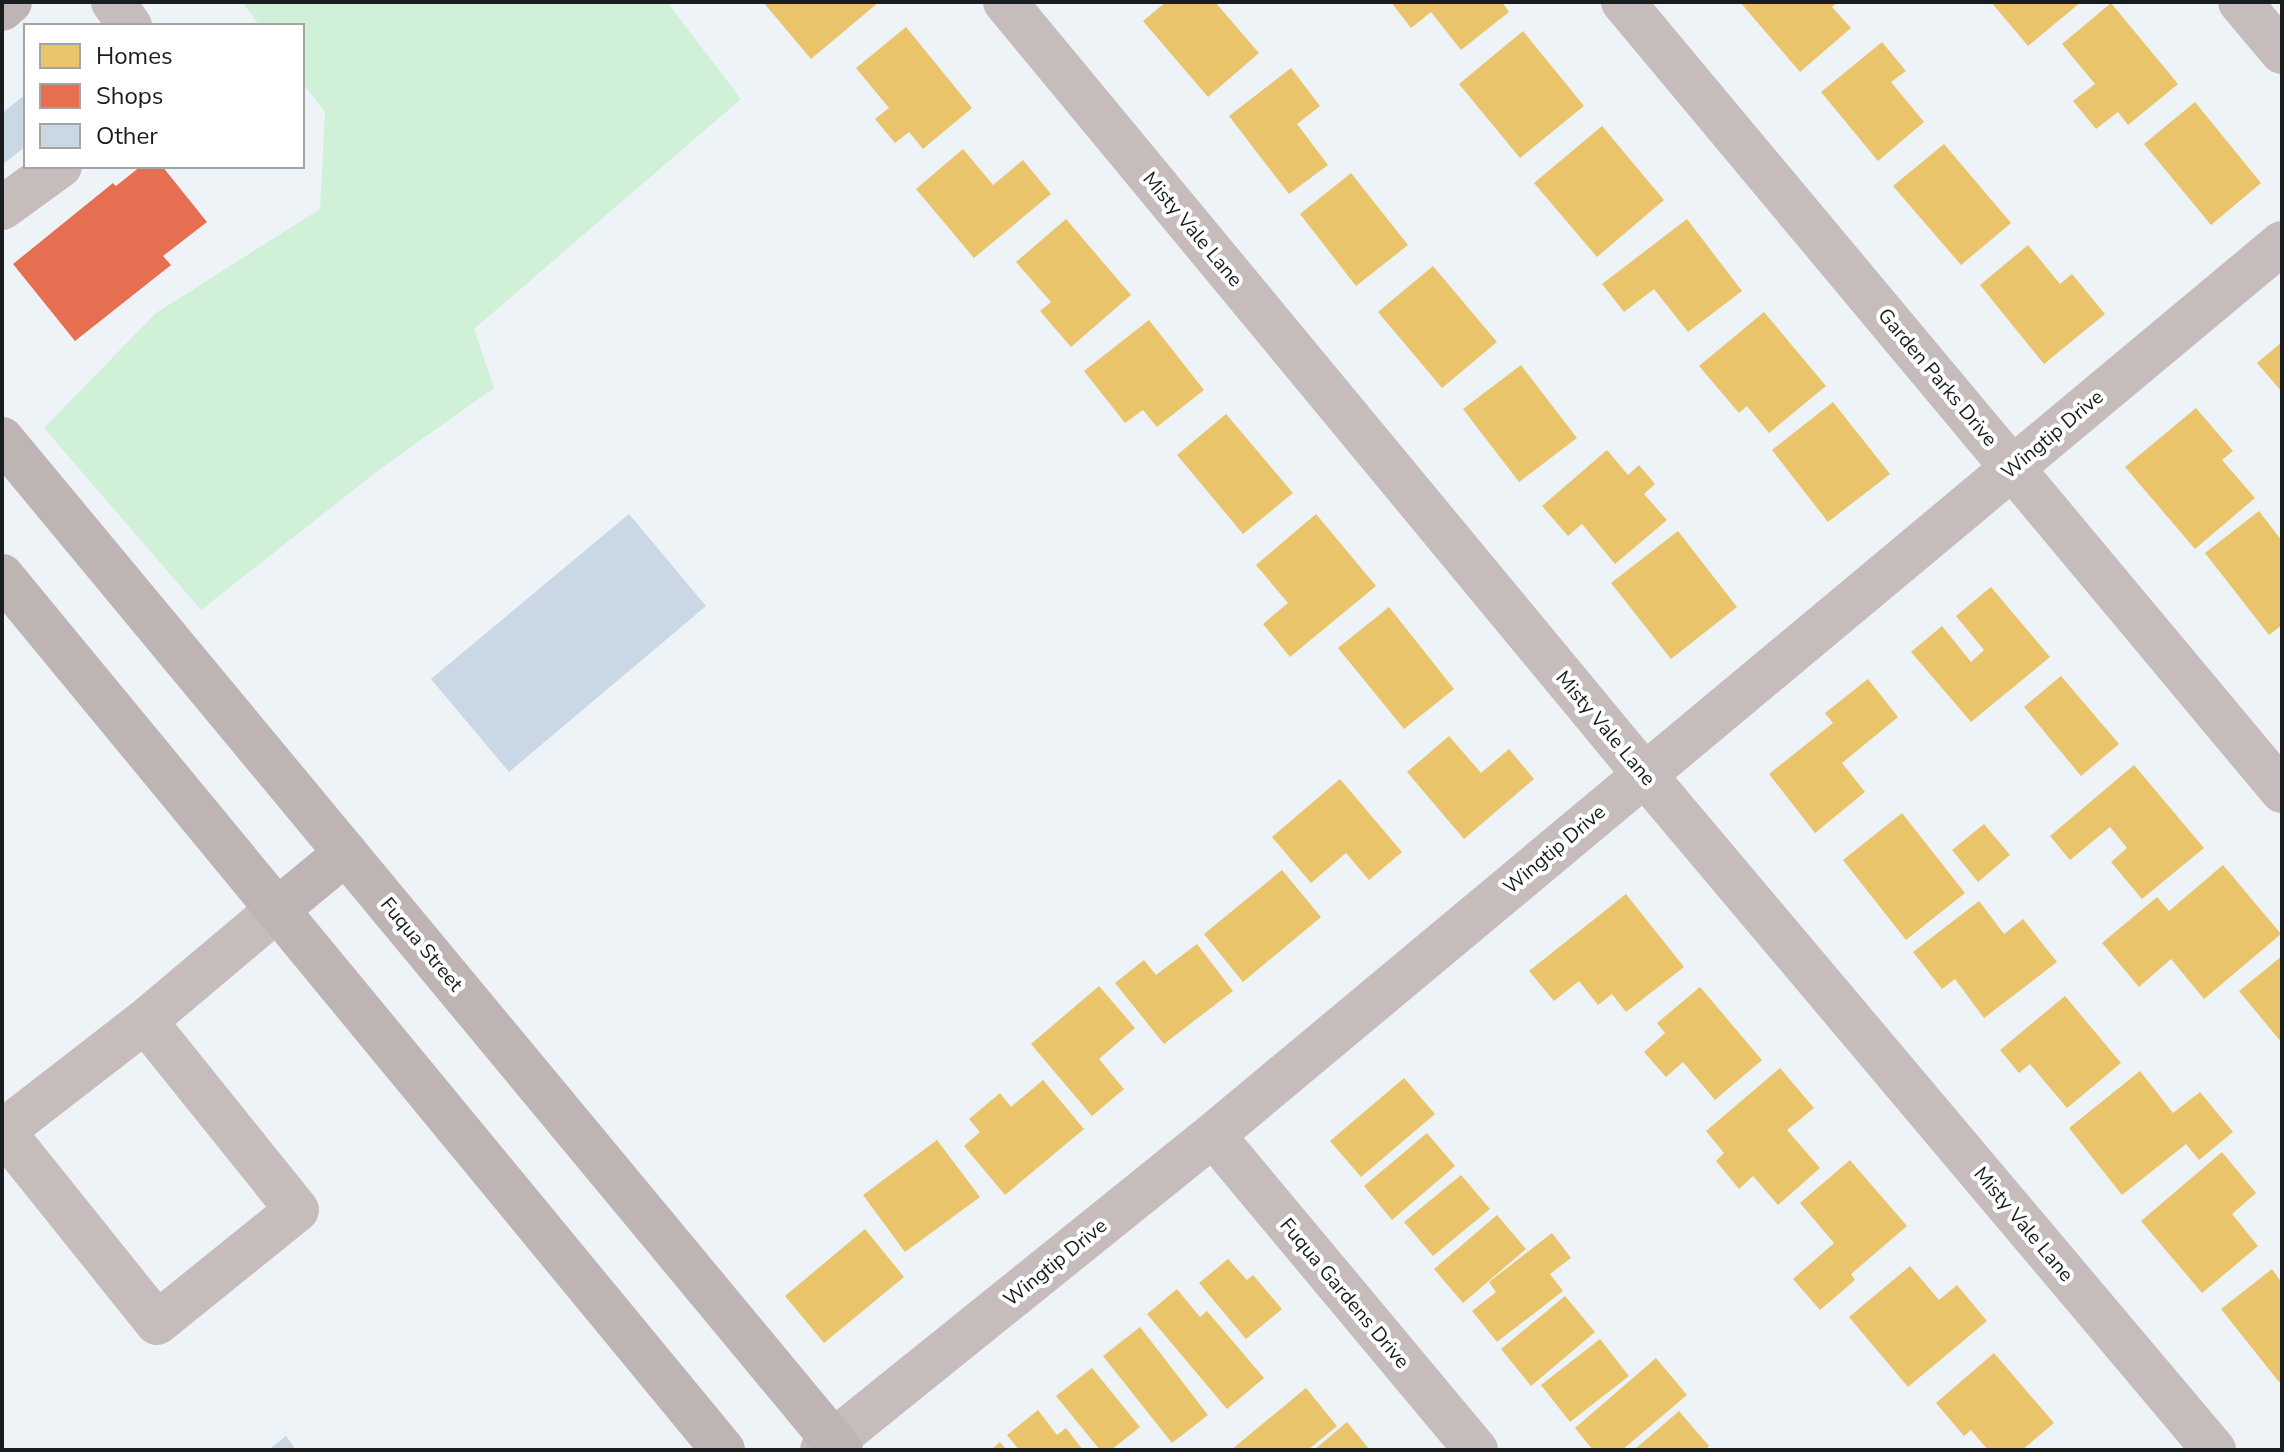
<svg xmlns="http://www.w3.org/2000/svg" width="2284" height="1452" viewBox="0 0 2284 1452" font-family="'Nunito Sans',sans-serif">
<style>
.green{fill:#d0f0d7}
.homes{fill:#e9c46a}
.shops{fill:#e76f51}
.building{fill:#c9d8e4}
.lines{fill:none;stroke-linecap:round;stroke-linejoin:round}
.minor{stroke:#c6bcbc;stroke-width:44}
.major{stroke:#bfb4b4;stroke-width:44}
.labels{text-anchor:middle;stroke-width:8;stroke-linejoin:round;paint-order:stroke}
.street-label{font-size:20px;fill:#191d1f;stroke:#fff}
</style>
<rect width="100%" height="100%" fill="#eef3f8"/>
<path class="green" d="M242,2H667L741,99L474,329L494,388L380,469L201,610L44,428L156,313L320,209L325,112L302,82V26H260Z"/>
<path class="homes" d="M763,2H879L811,59Z
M1166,2H1215L1259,53L1208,97L1143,21Z
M1391,2H1502L1509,12L1461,50L1431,12L1411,28Z
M1740,2H1838L1832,7L1851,28L1800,72Z
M1991,2H2081L2028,46Z
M2111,3L2178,84L2128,125L2118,112L2096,129L2073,101L2095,84L2062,44Z
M906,27L972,108L923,149L909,132L895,143L875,119L889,108L856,68Z
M1523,31L1584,106L1520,158L1459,84Z
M1882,42L1906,71L1891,82L1924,122L1878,161L1821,92Z
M1291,68L1320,106L1297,124L1328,165L1289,194L1229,116Z
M2195,102L2261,183L2211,225L2144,144Z
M1602,126L1664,200L1597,257L1534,183Z
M1944,144L2011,223L1961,265L1893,186Z
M963,149L993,185L1023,160L1051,194L974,258L916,189Z
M1351,173L1408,245L1356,286L1300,214Z
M1066,219L1131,295L1071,347L1040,311L1051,302L1016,262Z
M1687,219L1742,291L1688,332L1654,289L1624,312L1602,284Z
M2028,245L2060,284L2072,274L2105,314L2044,364L1980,285Z
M1433,266L1497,342L1442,388L1378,312Z
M1764,312L1826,386L1769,433L1747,406L1739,413L1699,366Z
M1149,320L1204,390L1157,427L1143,410L1125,423L1084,371Z
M2282,342V392L2257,363Z
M1521,365L1577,438L1519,482L1463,409Z
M1833,402L1890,474L1828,522L1772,450Z
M2196,408L2233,451L2222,460L2255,498L2195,549L2125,467Z
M1226,414L1293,493L1243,534L1177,455Z
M1607,450L1628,475L1639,465L1655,484L1644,494L1667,520L1615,564L1582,524L1568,536L1542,506Z
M2259,511L2282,541V625L2269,635L2205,553Z
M1316,514L1376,586L1290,657L1263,624L1288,603L1256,565Z
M1678,531L1737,607L1671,659L1611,583Z
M1991,587L2050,657L1971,722L1911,652L1942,626L1971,662L1984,650L1956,616Z
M1389,607L1454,689L1404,729L1338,648Z
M2061,676L2119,744L2081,776L2024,707Z
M1868,679L1898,717L1842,763L1865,792L1815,833L1769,774L1833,723L1825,713Z
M1449,736L1481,773L1509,749L1534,779L1464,839L1407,772Z
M2134,765L2204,848L2142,899L2111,862L2127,848L2110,827L2070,860L2050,836Z
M1340,779L1402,852L1369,880L1346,853L1311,883L1272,837Z
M1902,813L1965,893L1906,940L1843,860Z
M1984,824L2010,855L1978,882L1952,850Z
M2223,865L2281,934L2204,999L2171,959L2139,987L2102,943L2157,897L2169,911Z
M1282,870L1321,917L1243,982L1204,934Z
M1626,894L1684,967L1626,1012L1612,994L1598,1005L1579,981L1554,1001L1529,971Z
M1979,901L2004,934L2023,919L2057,962L1984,1018L1955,979L1942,989L1913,952Z
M1197,944L1233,991L1164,1044L1115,983L1144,960L1156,975Z
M2282,956V1043L2239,991Z
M1099,986L1135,1028L1099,1059L1124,1089L1092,1116L1031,1044Z
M1700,987L1762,1060L1715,1100L1683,1062L1666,1077L1644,1052L1665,1033L1657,1023Z
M2065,996L2121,1063L2067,1108L2030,1064L2019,1073L2000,1050Z
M1780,1068L1814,1108L1787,1130L1820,1168L1778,1205L1753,1176L1739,1189L1716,1161L1724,1153L1706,1131Z
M2140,1071L2173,1113L2200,1092L2233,1132L2199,1160L2186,1144L2122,1195L2069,1128Z
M1404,1078L1435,1114L1361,1177L1330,1141Z
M1043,1080L1084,1129L1005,1195L964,1146L980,1132L969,1119L1000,1093L1011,1107Z
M1427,1133L1455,1166L1392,1220L1364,1186Z
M937,1140L980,1197L905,1252L863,1195Z
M2222,1152L2256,1193L2232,1214L2258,1246L2202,1293L2141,1221Z
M1850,1160L1907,1226L1851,1274L1855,1280L1820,1310L1793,1279L1834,1243L1800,1203Z
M1461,1175L1490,1209L1433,1256L1404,1222Z
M1497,1215L1526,1249L1463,1303L1434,1269Z
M865,1229L904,1277L824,1343L785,1296Z
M1552,1233L1571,1258L1550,1274L1563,1291L1497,1342L1472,1311L1496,1292L1489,1282Z
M1228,1259L1247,1280L1253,1275L1282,1309L1246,1339L1199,1283Z
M1910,1266L1939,1300L1957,1285L1987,1321L1908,1387L1849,1317Z
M2272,1269L2282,1283V1380L2279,1382L2221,1309Z
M1177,1289L1200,1317L1207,1311L1264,1378L1227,1409L1147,1314Z
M1565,1296L1595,1332L1531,1386L1501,1349Z
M1140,1327L1208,1415L1172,1443L1103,1356Z
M1600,1339L1629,1376L1570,1422L1541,1385Z
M1994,1353L2054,1423L2022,1450H1988L1971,1430L1964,1436L1936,1403Z
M1656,1358L1687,1395L1622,1450H1593L1575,1428Z
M1092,1368L1140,1427L1111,1450H1100L1056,1396Z
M1306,1388L1337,1426L1308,1450H1231Z
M1038,1410L1057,1435L1066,1428L1083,1450H1019L1007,1435Z
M1679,1411L1709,1446L1705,1450H1634Z
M1347,1422L1370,1450H1314Z
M1000,1442L1007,1450H991Z"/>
<path class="shops" d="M141,166H162L207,222L163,256L171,265L75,341L13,264L113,183L116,186Z"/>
<path class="building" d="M26,94V146L2,165V113Z
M629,514L706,606L509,772L431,679Z
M286,1436L296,1450H268Z"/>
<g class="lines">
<path class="minor" d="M113,2L130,26
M1005,2L1644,774L2214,1450
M1623,2L2282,791
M2240,2L2282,52
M2,208L60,166
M145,1021L297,1210L157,1323L3,1131L145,1021L278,909
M1213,1135L1476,1450
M822,1450L1213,1135L2282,243"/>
<path class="major" d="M2,9L10,2
M2,439L841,1450
M2,576L723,1450
M278,909L346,853"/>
</g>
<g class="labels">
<g class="street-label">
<text transform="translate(1193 229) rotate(50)" y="7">Misty Vale Lane</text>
<text transform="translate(1938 377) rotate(50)" y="7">Garden Parks Drive</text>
<text transform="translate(2052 434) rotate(-40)" y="7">Wingtip Drive</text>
<text transform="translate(1606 728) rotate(50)" y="7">Misty Vale Lane</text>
<text transform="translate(1554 849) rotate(-40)" y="7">Wingtip Drive</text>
<text transform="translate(422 944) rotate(50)" y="7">Fuqua Street</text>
<text transform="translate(2024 1224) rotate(50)" y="7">Misty Vale Lane</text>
<text transform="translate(1055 1262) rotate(-39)" y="7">Wingtip Drive</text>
<text transform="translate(1345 1293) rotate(50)" y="7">Fuqua Gardens Drive</text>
</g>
</g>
<rect width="2284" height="1452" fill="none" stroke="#191d1f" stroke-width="8"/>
<rect x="24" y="24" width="280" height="144" fill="#ffffff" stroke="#a3a5a5" stroke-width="2"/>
<rect x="40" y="44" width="40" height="24" fill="#e9c46a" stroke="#a3a5a5" stroke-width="2"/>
<text x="96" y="64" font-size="24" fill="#191d1f">Homes</text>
<rect x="40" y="84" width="40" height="24" fill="#e76f51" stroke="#a3a5a5" stroke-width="2"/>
<text x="96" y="104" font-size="24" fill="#191d1f">Shops</text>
<rect x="40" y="124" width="40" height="24" fill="#c9d8e4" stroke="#a3a5a5" stroke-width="2"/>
<text x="96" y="144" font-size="24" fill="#191d1f">Other</text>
</svg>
